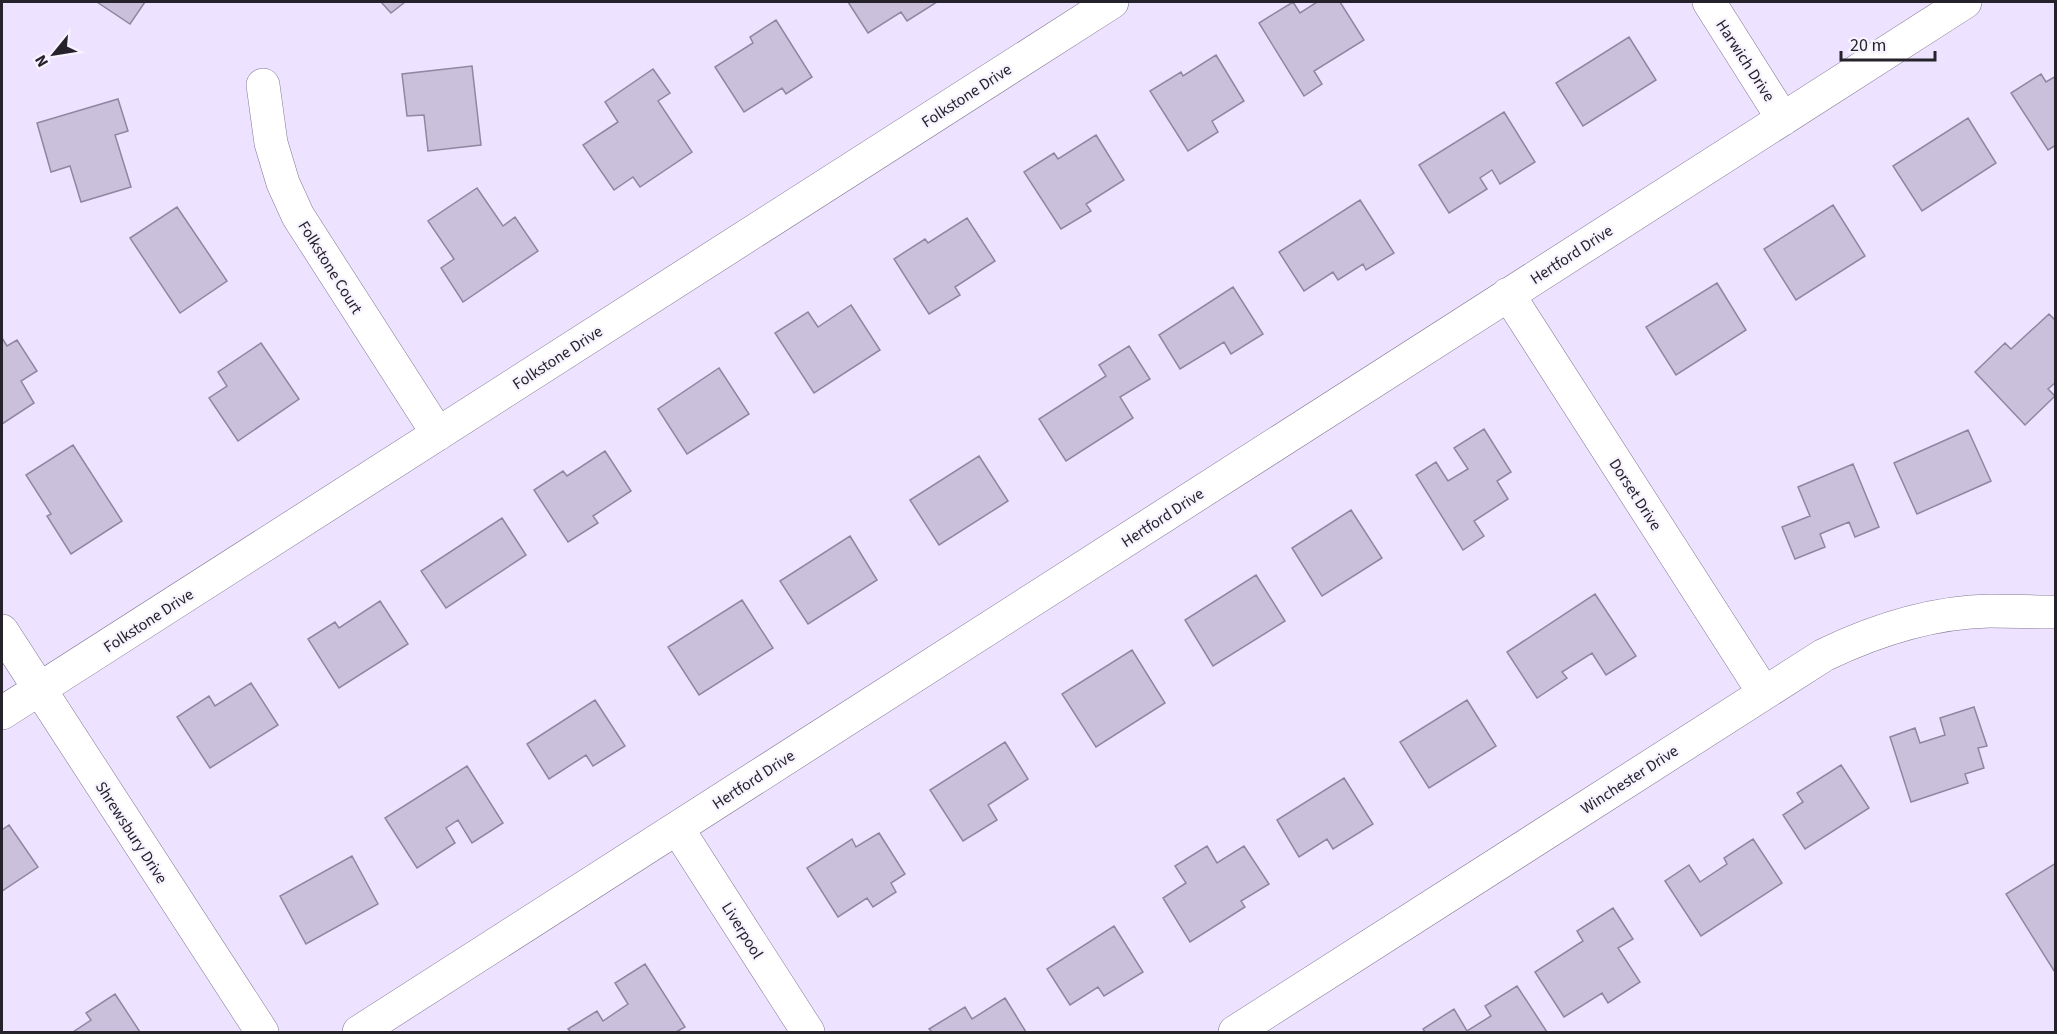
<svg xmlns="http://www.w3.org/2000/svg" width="2057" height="1034" viewBox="0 0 2057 1034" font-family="'Source Sans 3',sans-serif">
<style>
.building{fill:#cac0dc;stroke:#8f86a0;stroke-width:1.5}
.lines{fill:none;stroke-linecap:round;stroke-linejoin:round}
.street-casing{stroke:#817791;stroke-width:34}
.street{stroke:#fff;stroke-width:33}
.labels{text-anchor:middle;stroke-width:4.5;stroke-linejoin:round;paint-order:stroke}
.street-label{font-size:16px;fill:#26222c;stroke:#f7f3fe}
</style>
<rect width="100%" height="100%" fill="#ede2ff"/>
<path class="building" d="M97,2H145L130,24Z
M381,2H405L391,13Z
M848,2H937L907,21L901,12L868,33Z
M1293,2L1300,13L1317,2H1340L1364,40L1314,71L1322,84L1304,96L1259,23Z
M776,20L812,77L786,94L782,88L744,112L715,67L753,43L750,37Z
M1629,37L1656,80L1583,126L1556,83Z
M1216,55L1244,101L1212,121L1218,132L1188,151L1150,91L1181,72L1183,76Z
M472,66L481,145L428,151L424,115L407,116L402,74Z
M653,69L670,93L658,101L692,152L640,187L633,177L614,190L583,145L618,122L605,102Z
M2041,74L2046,82L2056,76V145L2048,150L2011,93Z
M118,99L128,131L115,135L131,187L81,202L70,166L51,172L37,123Z
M1504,112L1535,162L1500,184L1492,170L1480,178L1487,189L1449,213L1419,165Z
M1968,118L1996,163L1922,211L1893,166Z
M1096,135L1124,180L1086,204L1091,211L1061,229L1024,172L1054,153L1058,159Z
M477,188L503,226L515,217L538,251L463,302L441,268L454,259L428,221Z
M1360,200L1394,253L1366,270L1363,264L1338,280L1333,272L1304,291L1279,252Z
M1833,205L1865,256L1796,300L1764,249Z
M177,207L227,281L180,313L130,238Z
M967,218L995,261L955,287L960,295L929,314L894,259L925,239L928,243Z
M1717,283L1746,330L1676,375L1646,327Z
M1233,287L1263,334L1231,354L1224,342L1180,369L1159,335Z
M851,305L880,350L814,393L775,333L808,312L818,327Z
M2049,314L2056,321V382L2048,389L2055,396L2025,425L1975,372L2005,343L2011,349Z
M2,338L7,346L17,340L37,371L21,381L34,403L2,424Z
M261,343L299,399L238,441L209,398L227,386L218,372Z
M1129,346L1150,379L1120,397L1133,418L1066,461L1039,419L1106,376L1099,365Z
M719,368L749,414L687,454L658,409Z
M1484,429L1511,472L1497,481L1508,499L1474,521L1484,536L1463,550L1416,475L1436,462L1448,481L1468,469L1454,448Z
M1968,430L1991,481L1917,514L1894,463Z
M73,445L122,521L71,554L47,516L51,514L26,475Z
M605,451L631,491L593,516L598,523L568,542L534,490L563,471L567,476Z
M979,456L1008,501L939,545L910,500Z
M1853,464L1879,527L1855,537L1849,522L1820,534L1825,547L1795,559L1782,527L1810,516L1798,487Z
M1351,510L1382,558L1322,596L1292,548Z
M502,518L526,555L446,608L421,571Z
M850,536L877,580L808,624L780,581Z
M1256,575L1285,621L1213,666L1185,620Z
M1595,594L1636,656L1606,675L1592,653L1562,672L1567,678L1537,698L1507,652Z
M742,600L773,648L699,695L668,647Z
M380,601L408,644L339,688L308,639L335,622L339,628Z
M1132,650L1165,703L1096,747L1062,694Z
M251,683L278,725L210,768L177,717L209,696L215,706Z
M595,700L625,746L593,766L586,755L549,779L527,744Z
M1467,700L1496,746L1429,788L1400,742Z
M1974,707L1987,746L1978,748L1984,768L1965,774L1968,783L1911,802L1890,737L1915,728L1920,743L1945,735L1940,718Z
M1005,742L1028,779L988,805L997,820L963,841L930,790Z
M1841,765L1869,808L1805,849L1783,815L1803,802L1797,793Z
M467,766L503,823L472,843L458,820L446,828L455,843L417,868L385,818Z
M1344,778L1373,824L1333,849L1327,839L1299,857L1277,820Z
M9,825L38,867L2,891V830Z
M879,833L905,874L891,883L896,892L873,907L867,898L838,917L807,868L852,839L856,847Z
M1753,839L1782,883L1701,936L1665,881L1689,865L1700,882L1727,864L1724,858Z
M1207,846L1217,863L1244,846L1269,884L1241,901L1245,907L1190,942L1163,898L1186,883L1175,866Z
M352,856L378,904L306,944L280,896Z
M2056,863V974L2006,894Z
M1613,908L1633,939L1618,948L1640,982L1608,1003L1602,993L1564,1017L1535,972L1583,941L1577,931Z
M1114,926L1143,972L1104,996L1098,987L1070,1005L1047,969Z
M645,964L685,1027L676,1032H571L568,1029L597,1011L603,1021L628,1004L615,983Z
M1517,986L1547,1032H1425L1423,1029L1454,1009L1467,1031L1491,1016L1485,1006Z
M115,994L140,1032H73L91,1020L86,1013Z
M1005,998L1026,1032H932L929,1029L965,1007L972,1019Z"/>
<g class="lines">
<g class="street-casing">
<path id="street" d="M1709,2L1783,119
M263,85L271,143L283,183L298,216L438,434
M1508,294L1764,693
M2,631L262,1032
M2,713L1112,2
M677,828L808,1032
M359,1032L1965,2
M1235,1032L1824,655C1876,630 1932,612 1990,611C2012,611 2034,612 2056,612"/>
</g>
<use href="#street" class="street"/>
</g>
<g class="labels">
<g class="street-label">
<text transform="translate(1746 60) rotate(57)" y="6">Harwich Drive</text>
<text transform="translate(966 95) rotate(-33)" y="6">Folkstone Drive</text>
<text transform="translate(1571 254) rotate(-33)" y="6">Hertford Drive</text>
<text transform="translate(331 267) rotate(58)" y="6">Folkstone Court</text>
<text transform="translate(557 357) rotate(-33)" y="6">Folkstone Drive</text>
<text transform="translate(1636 494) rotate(57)" y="6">Dorset Drive</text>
<text transform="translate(1162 517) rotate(-33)" y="6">Hertford Drive</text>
<text transform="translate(148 620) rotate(-33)" y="6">Folkstone Drive</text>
<text transform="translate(753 779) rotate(-33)" y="6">Hertford Drive</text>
<text transform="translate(1629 779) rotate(-33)" y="6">Winchester Drive</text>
<text transform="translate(132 832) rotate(57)" y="6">Shrewsbury Drive</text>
<text transform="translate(743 930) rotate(58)" y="6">Liverpool</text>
</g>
</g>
<rect width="2057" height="1034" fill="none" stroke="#26222c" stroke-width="6"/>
<g transform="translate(54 54) rotate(240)" stroke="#f7f3fe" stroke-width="4.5" paint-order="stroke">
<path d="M0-4.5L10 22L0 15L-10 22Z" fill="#26222c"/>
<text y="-9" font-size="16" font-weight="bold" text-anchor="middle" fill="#26222c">N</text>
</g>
<path d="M1841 51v9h94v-9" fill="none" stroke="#26222c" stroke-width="3"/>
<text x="1850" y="51" font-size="18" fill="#26222c" stroke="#f7f3fe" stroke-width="4.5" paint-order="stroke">20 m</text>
</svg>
